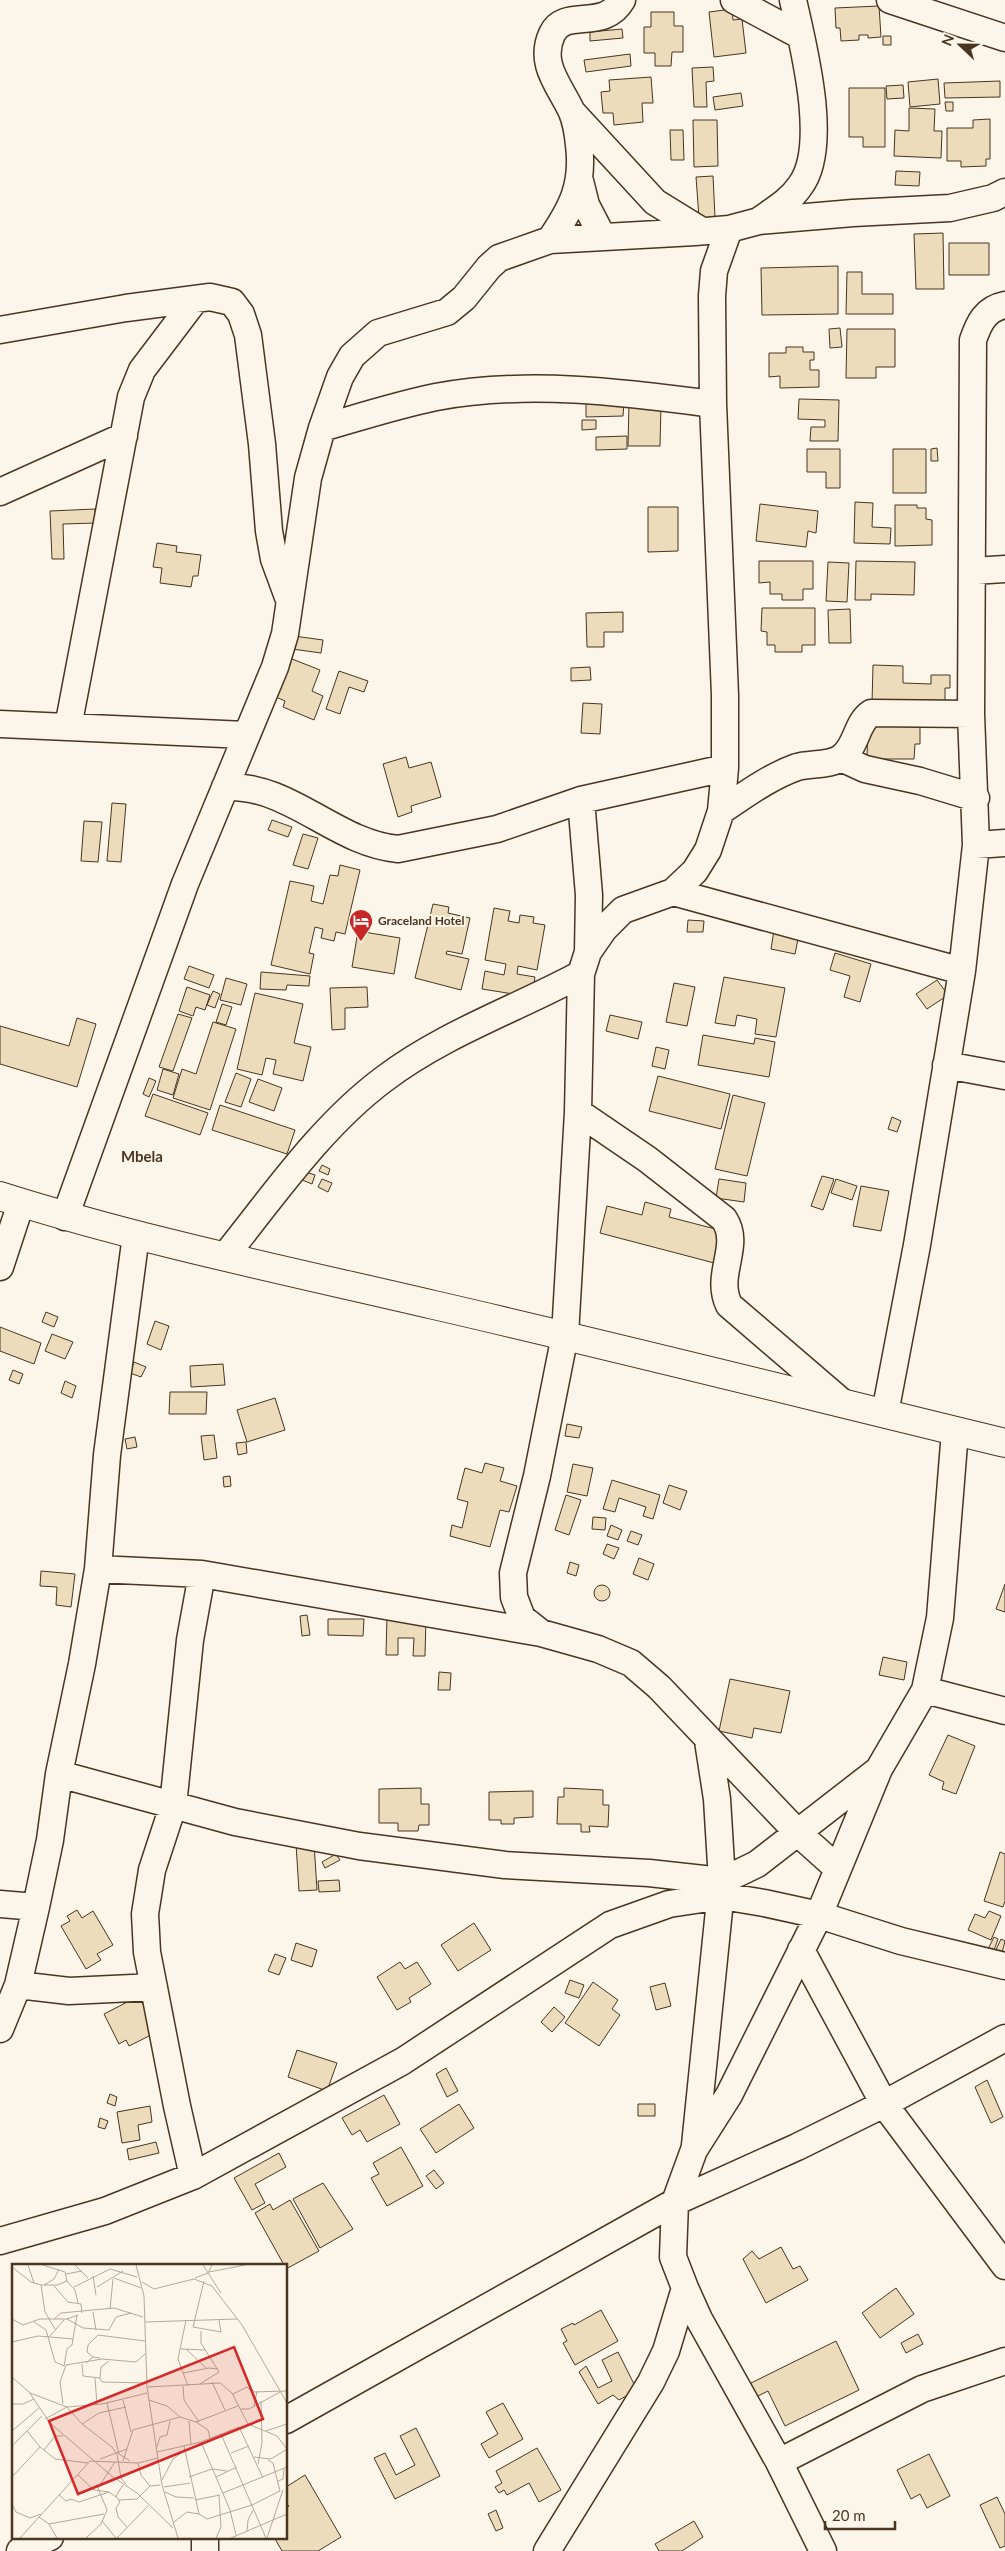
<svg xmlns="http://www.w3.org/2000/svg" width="1005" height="2551" viewBox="0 0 1005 2551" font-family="Lato,sans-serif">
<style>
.building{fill:#ecdcbc;stroke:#4a3520}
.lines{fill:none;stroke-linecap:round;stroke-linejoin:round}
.minor-casing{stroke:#4a3520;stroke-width:29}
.highway-casing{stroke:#4a3520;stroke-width:30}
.minor{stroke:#fbf6e9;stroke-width:26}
.highway{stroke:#fbf6e9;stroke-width:28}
.labels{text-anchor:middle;stroke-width:4;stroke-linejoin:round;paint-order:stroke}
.poi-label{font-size:12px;font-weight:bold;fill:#4a3520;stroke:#fbf6e9;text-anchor:start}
.quarter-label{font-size:15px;font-weight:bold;fill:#4a3520;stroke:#fbf6e9}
.inset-road{fill:none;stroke:#b4a999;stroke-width:1}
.view{fill:#d62828;fill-opacity:0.15;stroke:#d62828;stroke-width:2.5}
.inset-edge{fill:none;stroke:#4a3520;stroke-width:2.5}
</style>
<rect width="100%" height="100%" fill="#fbf6e9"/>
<path class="building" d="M879,6L881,37L868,38V35H859V40L841,41L840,28H836L835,8Z
M732,9L733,20L742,19L746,53L714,57L709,12Z
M651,12H674V26H683V52H672L671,66H655V53H644V27H651Z
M622,29L623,38L590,41V32Z
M883,36H891V45H883Z
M630,54L631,66L586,72L584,60Z
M713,67L714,81L706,82L707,107H694L692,68Z
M651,77L653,103H642L643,122L614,125L613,113H603L601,92L610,91L609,80Z
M938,79L940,104L910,107L908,82Z
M1000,81V97L945,98L944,83Z
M903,85L904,98L887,99L886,86Z
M849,88H885V147H863V137H849Z
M741,93L743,106L715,110L713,97Z
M945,102H953V111H946Z
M909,108L935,109L934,131H942L941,158L894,156L895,130L909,131Z
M990,119V159H986V166L961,167V161H947V128H973V120Z
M693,120H717L718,166L694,167Z
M670,130H683L684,160H671Z
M896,171L920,172L919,186L895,185Z
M713,176L715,217L699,218L696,177Z
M943,233L944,289H916L914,234Z
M949,243H989V275H949Z
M838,266V314L762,315L761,268Z
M847,272H862V294H893V314H846Z
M840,328L842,347L830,348L829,329Z
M847,329H895V367H876V378H846Z
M786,347H803V352H814V360H810V370H819V387L780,388V376L769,377V353H786Z
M799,399L839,400L838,441H810L811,427H825V420L798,419Z
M586,403H624L623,416L586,417Z
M629,403L661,404L660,446H628Z
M582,420H596V429L582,430Z
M627,436V449L596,450V437Z
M937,448L938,461H931V449Z
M807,449H840V488H826V472H807Z
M893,449H926V493H893Z
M855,502L873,503L872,527L891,528L890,544L854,543Z
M760,504L818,511L816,533L808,531L806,547L756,541Z
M895,505H917V508H926V519L932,520V545L895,546Z
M648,507H678V551L648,552Z
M95,509L96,523L63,524L64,559H52L50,511Z
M157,543L177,546L176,552L201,555L198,576H193L191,587L160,583L162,568L153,567Z
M759,561H813V589H803V600H782V594H770V582L759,583Z
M856,561L915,562L914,595L871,594V600H855Z
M828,562L849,563L847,602L826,601Z
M762,608H815V645H802V652H775V645H767V632L761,631Z
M850,609L851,643H829L828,610Z
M623,612V632H604V647H587L586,613Z
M294,636L323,640L321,653L292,649Z
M287,657L320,670L312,691L323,696L314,720L283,707L285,701L276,697Z
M873,665L903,666V683L931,684V675H950V688H945V704L872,703Z
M590,667L591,680L571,681V668Z
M339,671L368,681L364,692L349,687L340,714L326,709Z
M583,703L602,704L600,734L581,733Z
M920,718V744H915L914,759H867L868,723Z
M406,757L409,768L431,762L441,797L411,806L412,812L398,817L383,764Z
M112,803L126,804L121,862L107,861Z
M272,820L292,827L288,837L268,830Z
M84,821L102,822L98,862L81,861Z
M303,834L318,838L308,869L293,865Z
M340,865L360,870L345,934L336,932L334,941L321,938L323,929L315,927L309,953L314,954L310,974L271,965L290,881L314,886L311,901L323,904L330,875L338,876Z
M433,904L449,907L448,913L470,918L462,954L447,951L446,954L469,959L461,990L415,978Z
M494,908L510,911L508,921L519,923L520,915L534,917L533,923L545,925L537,970L518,966L517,974L535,977L532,997L482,989L485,971L504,975L506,964L485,960Z
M688,920L704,921L703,932H687Z
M774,930L799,934L795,954L771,949Z
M358,931L400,938L394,974L352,967Z
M835,953L871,964L860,1002L844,997L850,976L830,970Z
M189,966L214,975L209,988L184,979Z
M261,972L310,976L309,986L287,985L286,990L260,989Z
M724,977L785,988L776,1037L755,1034L757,1019L737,1015L735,1026L715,1023Z
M226,978L247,984L241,1005L220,1000Z
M937,980L948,995L927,1009L916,994Z
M674,983L695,987L687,1026L666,1022Z
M187,987L210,995L205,1010L196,1007L193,1016L179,1011Z
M367,987L368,1007L345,1008V1029L332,1030L330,988Z
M213,991L220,994L215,1008L207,1005Z
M255,993L303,1004L294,1043L311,1047L303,1081L273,1074L276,1060L266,1058L262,1075L237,1069Z
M222,1004L232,1007L226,1025L216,1022Z
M178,1014L192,1018L173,1071L159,1067Z
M610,1015L642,1022L638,1039L606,1031Z
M77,1018L96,1024L77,1087L0,1064V1026L69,1046Z
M213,1022L236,1029L210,1110L173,1098L182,1069L196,1074Z
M703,1035L754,1044L755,1038L775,1042L769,1077L698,1065Z
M656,1047L669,1050L665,1069L652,1066Z
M163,1069L179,1074L173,1095L157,1090Z
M236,1073L251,1079L241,1107L225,1102Z
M658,1076L730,1094L721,1129L649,1111Z
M149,1078L156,1081L149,1097L143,1094Z
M258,1079L282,1088L274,1111L249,1102Z
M153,1094L208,1113L200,1135L145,1116Z
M733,1095L765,1103L747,1176L715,1169Z
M220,1105L295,1130L287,1154L212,1130Z
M892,1117L901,1121L897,1132L888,1129Z
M322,1165L330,1169L328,1175L319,1171Z
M306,1172L315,1175L312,1184L302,1180Z
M822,1176L834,1179L823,1210L811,1206Z
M322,1179L332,1183L328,1192L318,1187Z
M719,1179L746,1183L744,1202L716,1198Z
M836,1179L857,1186L852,1200L831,1193Z
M861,1186L889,1191L881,1231L853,1226Z
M645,1202L671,1209L669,1217L727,1232L718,1264L600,1233L607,1206L642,1215Z
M46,1312L58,1317L54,1327L42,1322Z
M155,1321L169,1326L161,1350L147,1344Z
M0,1327L41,1343L34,1364L0,1351Z
M52,1334L73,1342L65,1359L45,1351Z
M134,1362L146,1367L141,1377L130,1373Z
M223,1364L225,1385L191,1387L190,1366Z
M13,1370L23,1374L19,1384L9,1380Z
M65,1381L76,1386L72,1398L61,1393Z
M170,1392H207L206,1414H169Z
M275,1398L285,1430L247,1442L237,1410Z
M567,1424L582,1427L579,1438L565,1436Z
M214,1435L217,1458L204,1460L201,1436Z
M135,1437L137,1447L127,1449L125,1439Z
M246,1442L247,1453L238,1455L236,1443Z
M485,1463L504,1468L500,1481L517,1486L509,1512L500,1510L490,1547L450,1536L452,1525L462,1528L468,1502L457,1499L465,1468L482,1473Z
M573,1464L593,1468L587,1496L567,1492Z
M230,1476L231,1486L224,1487L223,1477Z
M612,1480L660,1495L653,1519L643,1516L646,1507L619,1498L615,1512L603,1509Z
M669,1485L687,1491L680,1510L663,1503Z
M566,1495L581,1500L569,1535L555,1530Z
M593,1517L606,1518L605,1530L592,1529Z
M611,1525L622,1530L618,1540L607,1536Z
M631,1531L642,1535L638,1545L627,1541Z
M607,1544L619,1548L614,1559L603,1554Z
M639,1558L654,1564L648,1580L633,1574Z
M570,1562L579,1565L576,1576L567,1573Z
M41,1571L75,1574L71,1607L56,1605L57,1587L40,1586Z
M1005,1584V1612L996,1609Z
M594 1593a8 8 0 1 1 16 0a8 8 0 1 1-16 0Z
M307,1615L310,1635L302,1636L300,1616Z
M387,1616L426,1617L425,1656H413L414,1638H398V1655H386Z
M328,1619H364L363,1636L328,1635Z
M883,1657L907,1662L904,1680L879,1675Z
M439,1672L451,1673L450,1690H438Z
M730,1679L790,1691L781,1733L754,1728L752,1738L719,1731Z
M948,1735L975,1746L956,1794L942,1789L944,1782L929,1775Z
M421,1788V1804H429V1825H419L418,1831H398V1823H379V1789Z
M564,1788L603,1790V1805H609L608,1827L589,1826L590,1832H581V1824H557L558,1797H564Z
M533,1791V1817L514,1818V1824H501V1820H489V1792Z
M314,1843L317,1890L299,1891L296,1844Z
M1000,1852L1005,1854V1901L1003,1907L984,1901Z
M336,1854L340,1860L325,1868L322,1862Z
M339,1880L340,1891L319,1892L318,1881Z
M77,1910L82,1918L93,1911L113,1945L97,1954L101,1960L86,1969L61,1926L70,1921L67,1916Z
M989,1911L1001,1916L991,1940L968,1930L975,1914L985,1918Z
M474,1923L491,1950L458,1971L441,1945Z
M994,1937L998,1939L993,1953L987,1951Z
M1001,1939L1005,1941L1001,1957L994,1954Z
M296,1943L317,1950L312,1967L291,1960Z
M275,1954L286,1958L279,1975L268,1971Z
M400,1962L405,1969L417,1962L431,1984L409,1998L411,2002L397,2010L377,1977Z
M570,1980L584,1985L579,1998L565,1993Z
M593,1982L618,2000L612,2009L620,2015L599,2046L565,2023Z
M665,1983L671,2006L656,2010L650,1987Z
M139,1996L157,2032L129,2046L126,2040L119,2044L104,2014Z
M554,2007L565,2017L552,2032L541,2022Z
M297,2050L337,2063L327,2091L288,2077Z
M446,2068L458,2091L447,2097L436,2074Z
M987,2080L1003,2117L991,2123L975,2087Z
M110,2094L117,2097L115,2106L107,2103Z
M384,2095L400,2124L367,2142L360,2130L352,2135L342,2118Z
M459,2104L474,2128L436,2153L420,2129Z
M638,2104H655V2116H638Z
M150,2106L152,2122L138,2125L140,2140L122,2143L117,2112Z
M100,2118L108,2121L105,2129L98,2127Z
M156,2142L159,2153L129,2160L127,2149Z
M401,2147L423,2186L387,2206L371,2178L379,2174L373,2163Z
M279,2153L286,2167L255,2184L265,2203L252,2210L234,2178Z
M434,2170L444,2183L436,2189L426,2176Z
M323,2183L353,2229L320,2248L293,2199Z
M290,2200L319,2251L286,2269V2265H284L255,2213L270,2204L273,2210Z
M781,2247L793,2269L800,2266L808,2280L766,2303L743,2259L752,2251L759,2259Z
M896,2288L914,2314L880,2338L862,2313Z
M601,2310L618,2341L575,2365L563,2343L567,2341L561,2329L573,2323L574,2325Z
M918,2334L923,2344L906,2353L901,2343Z
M836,2341L859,2390L785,2426L768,2391L752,2399L745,2386Z
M618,2352L637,2390L619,2400L613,2395L598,2404L579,2372L586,2366L598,2388L612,2381L602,2360Z
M503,2403L523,2439L489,2458L481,2444L498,2434L486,2412Z
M416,2428L440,2476L395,2499L374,2458L385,2453L396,2475L415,2465L400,2436Z
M537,2448L561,2490L539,2502L529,2483L507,2495L504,2490L499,2493L495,2487L502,2483L496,2471Z
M929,2454L950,2496L927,2508L920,2494L911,2499L897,2470Z
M305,2475L341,2537L318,2551H282L274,2537H286V2508L289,2506L286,2503V2487Z
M997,2497L1005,2514V2546L1000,2548L980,2505Z
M496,2510L503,2528L496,2531L488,2514Z
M694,2521L703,2537L682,2551H659L655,2544Z"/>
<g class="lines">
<g class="minor-casing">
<path id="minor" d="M734,0L801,36
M890,0L1005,38
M573,113L655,202L702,231
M580,181L586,205L602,236
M760,220C774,210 790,201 800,186C830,147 803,45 793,0
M729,229L714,271L712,296L713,404L725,695V768L721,811L708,850L695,871L673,892L623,910L604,929L588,952L581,974L578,1112L565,1335L537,1476L513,1573L514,1597L522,1618L541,1633L598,1649L631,1663L659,1687L798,1833L837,1868
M550,240C572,208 584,185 579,145C578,134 576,122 572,112C560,86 538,64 552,34C564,7 604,32 622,0
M0,330L126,308L210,297L232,302L241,314L248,335L262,444L269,531L274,559L288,597
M322,428C360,417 397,405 436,397C527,380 622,392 713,404
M0,492L124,436
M973,571L1005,569
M0,724L246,735
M68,727L131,397L142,370L195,300
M841,758L865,769L920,781L976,798
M225,787C290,784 335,843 398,849L497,829L581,800L725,768
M581,800L589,895L588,952
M721,811C745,795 769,777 797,767C810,763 831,766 842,757C857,746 856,723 871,713L971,714
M976,845L1005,843
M673,892L962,971
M946,1065L1005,1076
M578,1112L647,1159L724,1219C742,1246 714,1274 729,1305L842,1402
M65,1217L185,884L275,667L285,634L308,478L322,428L340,377L352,356L378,333L447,312L464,298L489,267L499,258L550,240L695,232L729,229L759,221L853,213L950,208L993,198L1005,192
M225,1256C274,1195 321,1126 384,1079C443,1034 516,1009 581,974
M0,1267L21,1203
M885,1413L917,1245L962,971L976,845L971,714L973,340C979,323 985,309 1005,305
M98,1569L202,1574L541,1633
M925,1690L1005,1711
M59,1774L235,1822L359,1846L505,1865L649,1873L722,1881L757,1864L877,1771
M0,1904L36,1907
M801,1950L884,2104L1005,2266
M18,1985L69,1991L154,1987
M0,2029L18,1985L36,1907L50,1840L59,1774L82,1664L98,1569L107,1455L136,1235
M695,2145L722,1881L717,1799L708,1741
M193,2176L177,2106L147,1952L145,1914L152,1870L173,1806L190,1640L202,1574
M0,2241L105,2211L193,2176L403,2061L610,1925L669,1904L722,1896L764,1903L819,1915L901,1941L1005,1966
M286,2420L675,2202L797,2147L884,2104L1005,2038
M779,2462L922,2389L1005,2361
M205,2537V2551
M20,2551L50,2537
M547,2551L651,2382L666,2351L685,2288
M823,2551L779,2462L699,2319L685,2288L673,2257L675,2202L694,2150L729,2095L819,1915L879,1769L925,1690L940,1618L955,1431"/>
</g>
<g class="highway-casing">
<path id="highway" d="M0,1196C142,1241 289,1271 434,1305C625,1349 815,1397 1005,1443"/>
</g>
<use href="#minor" class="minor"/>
<use href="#highway" class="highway"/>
</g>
<defs>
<g id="hotel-pin" transform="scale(1.25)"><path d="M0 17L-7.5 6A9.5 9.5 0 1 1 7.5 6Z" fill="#c62828" stroke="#fbf6e9"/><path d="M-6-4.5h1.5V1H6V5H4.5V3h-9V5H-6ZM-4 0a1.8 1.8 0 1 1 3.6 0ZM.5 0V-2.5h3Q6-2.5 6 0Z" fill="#fff"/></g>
</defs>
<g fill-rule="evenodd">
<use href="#hotel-pin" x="361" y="921"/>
</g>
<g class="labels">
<g class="poi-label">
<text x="378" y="925">Graceland Hotel</text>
</g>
<g class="quarter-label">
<text x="142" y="1162">Mbela</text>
</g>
</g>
<g transform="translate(12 2264)">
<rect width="275" height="275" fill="#fbf6e9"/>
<path class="inset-road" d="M16,1L22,19M31,1L53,8L55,17L63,26L66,39M63,1L76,14M124,1L132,32L135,123L150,221L166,274M191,1L209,29M0,3L19,18L29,21H45L55,17M197,8L233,1M54,10L70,7M81,12L84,31M102,14L129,24M183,14L196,9L200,1M192,17L181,63L209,68L207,56M130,18L142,25L182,15L200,22L230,61L275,139M29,21L33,48L43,65M32,21L42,15L47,5M42,22L56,38L69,40L70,49M62,23L98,5L125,13M85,23L111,7M98,45L101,15M81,48L84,66M0,55L11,61L28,55H55L66,51M42,55L49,49L102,44L131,53M55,55L71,64L97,66L104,53L119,49M174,56L166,95L176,122M22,58L34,66L43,98L52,102L55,85L60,81L65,51M133,58L225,55M37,73L52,56M0,78L26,72L61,75M169,85L193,86M174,85L194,104M81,93L75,88L76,81L86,71L133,77M74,99L81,93L88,94M70,100L71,112L88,114L90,118L134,119M171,109L197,104L206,105M0,113L17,128L38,159L101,213L125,229L161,264M83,114L85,141M88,114L89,103L97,97M200,118L213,146M188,120L207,108L189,79V67M171,122L172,136L187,158M136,123L208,119L220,129L236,160L265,172L275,185M18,129L55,143L70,160L100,183L105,190L109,214L114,220M221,130L235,123L240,128L275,127M111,136L119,168M137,136L155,142L168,153M95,139L107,190L118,197M0,140H11L22,135M51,140L48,118L54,101L90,95L124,98L133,90M242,142L245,127M229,145H237L268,128M33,155L55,143L90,140L135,129M177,157L179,181M184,158L196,166L198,174M70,160L87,149L114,143M0,167L27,144M254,167L275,160M209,170L254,274M189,178L218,246L224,271M0,182L30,152M172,182L187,250L195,255L240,241L268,227L261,199L256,196M28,183L43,195L76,199M145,183L148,173L155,171L158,157M32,186L43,172H51M145,188L189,178L227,163L251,214M219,189L237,182M242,193L259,195L275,185M88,195L115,185M111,197L121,166L168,153L184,158L226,142M126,199L129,211L138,222M246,200L250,179L249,137M66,211L82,226L97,228L104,233M0,213L28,183L15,167M177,213L200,205L215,207M204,213L225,203M150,216L161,195L173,186M266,217L271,215L272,205M111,221L104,232L108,238L104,244L106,253L115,263M152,223L178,219M153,228L164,233L182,234M211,229L275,203M47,231L54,237L59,235L67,238L97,228M107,236L125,235L138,222L148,221M183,236L208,231M0,240L4,248L18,254L29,250M27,253L37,260L45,274M90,257L104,274M162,258L175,248L187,250M37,260L92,250M235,267L236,256L241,246M8,274L78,197L126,199L146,194M74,274L89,260L95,246L86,224L103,198M105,274L136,242M204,274L209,263L207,231M219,274L275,250M255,274L271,226"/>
<path class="view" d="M222,83L251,155L66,230L37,157Z"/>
<rect width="275" height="275" class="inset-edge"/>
</g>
<g transform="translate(960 45) rotate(292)" stroke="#fbf6e9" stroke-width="4" paint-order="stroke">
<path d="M0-4L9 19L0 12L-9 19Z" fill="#4a3520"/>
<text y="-8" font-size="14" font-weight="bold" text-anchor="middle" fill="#4a3520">N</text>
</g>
<path d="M825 2521v8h70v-8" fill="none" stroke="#4a3520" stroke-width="2.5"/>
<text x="832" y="2521" font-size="15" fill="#4a3520" stroke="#fbf6e9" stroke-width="4" paint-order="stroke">20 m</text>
</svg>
